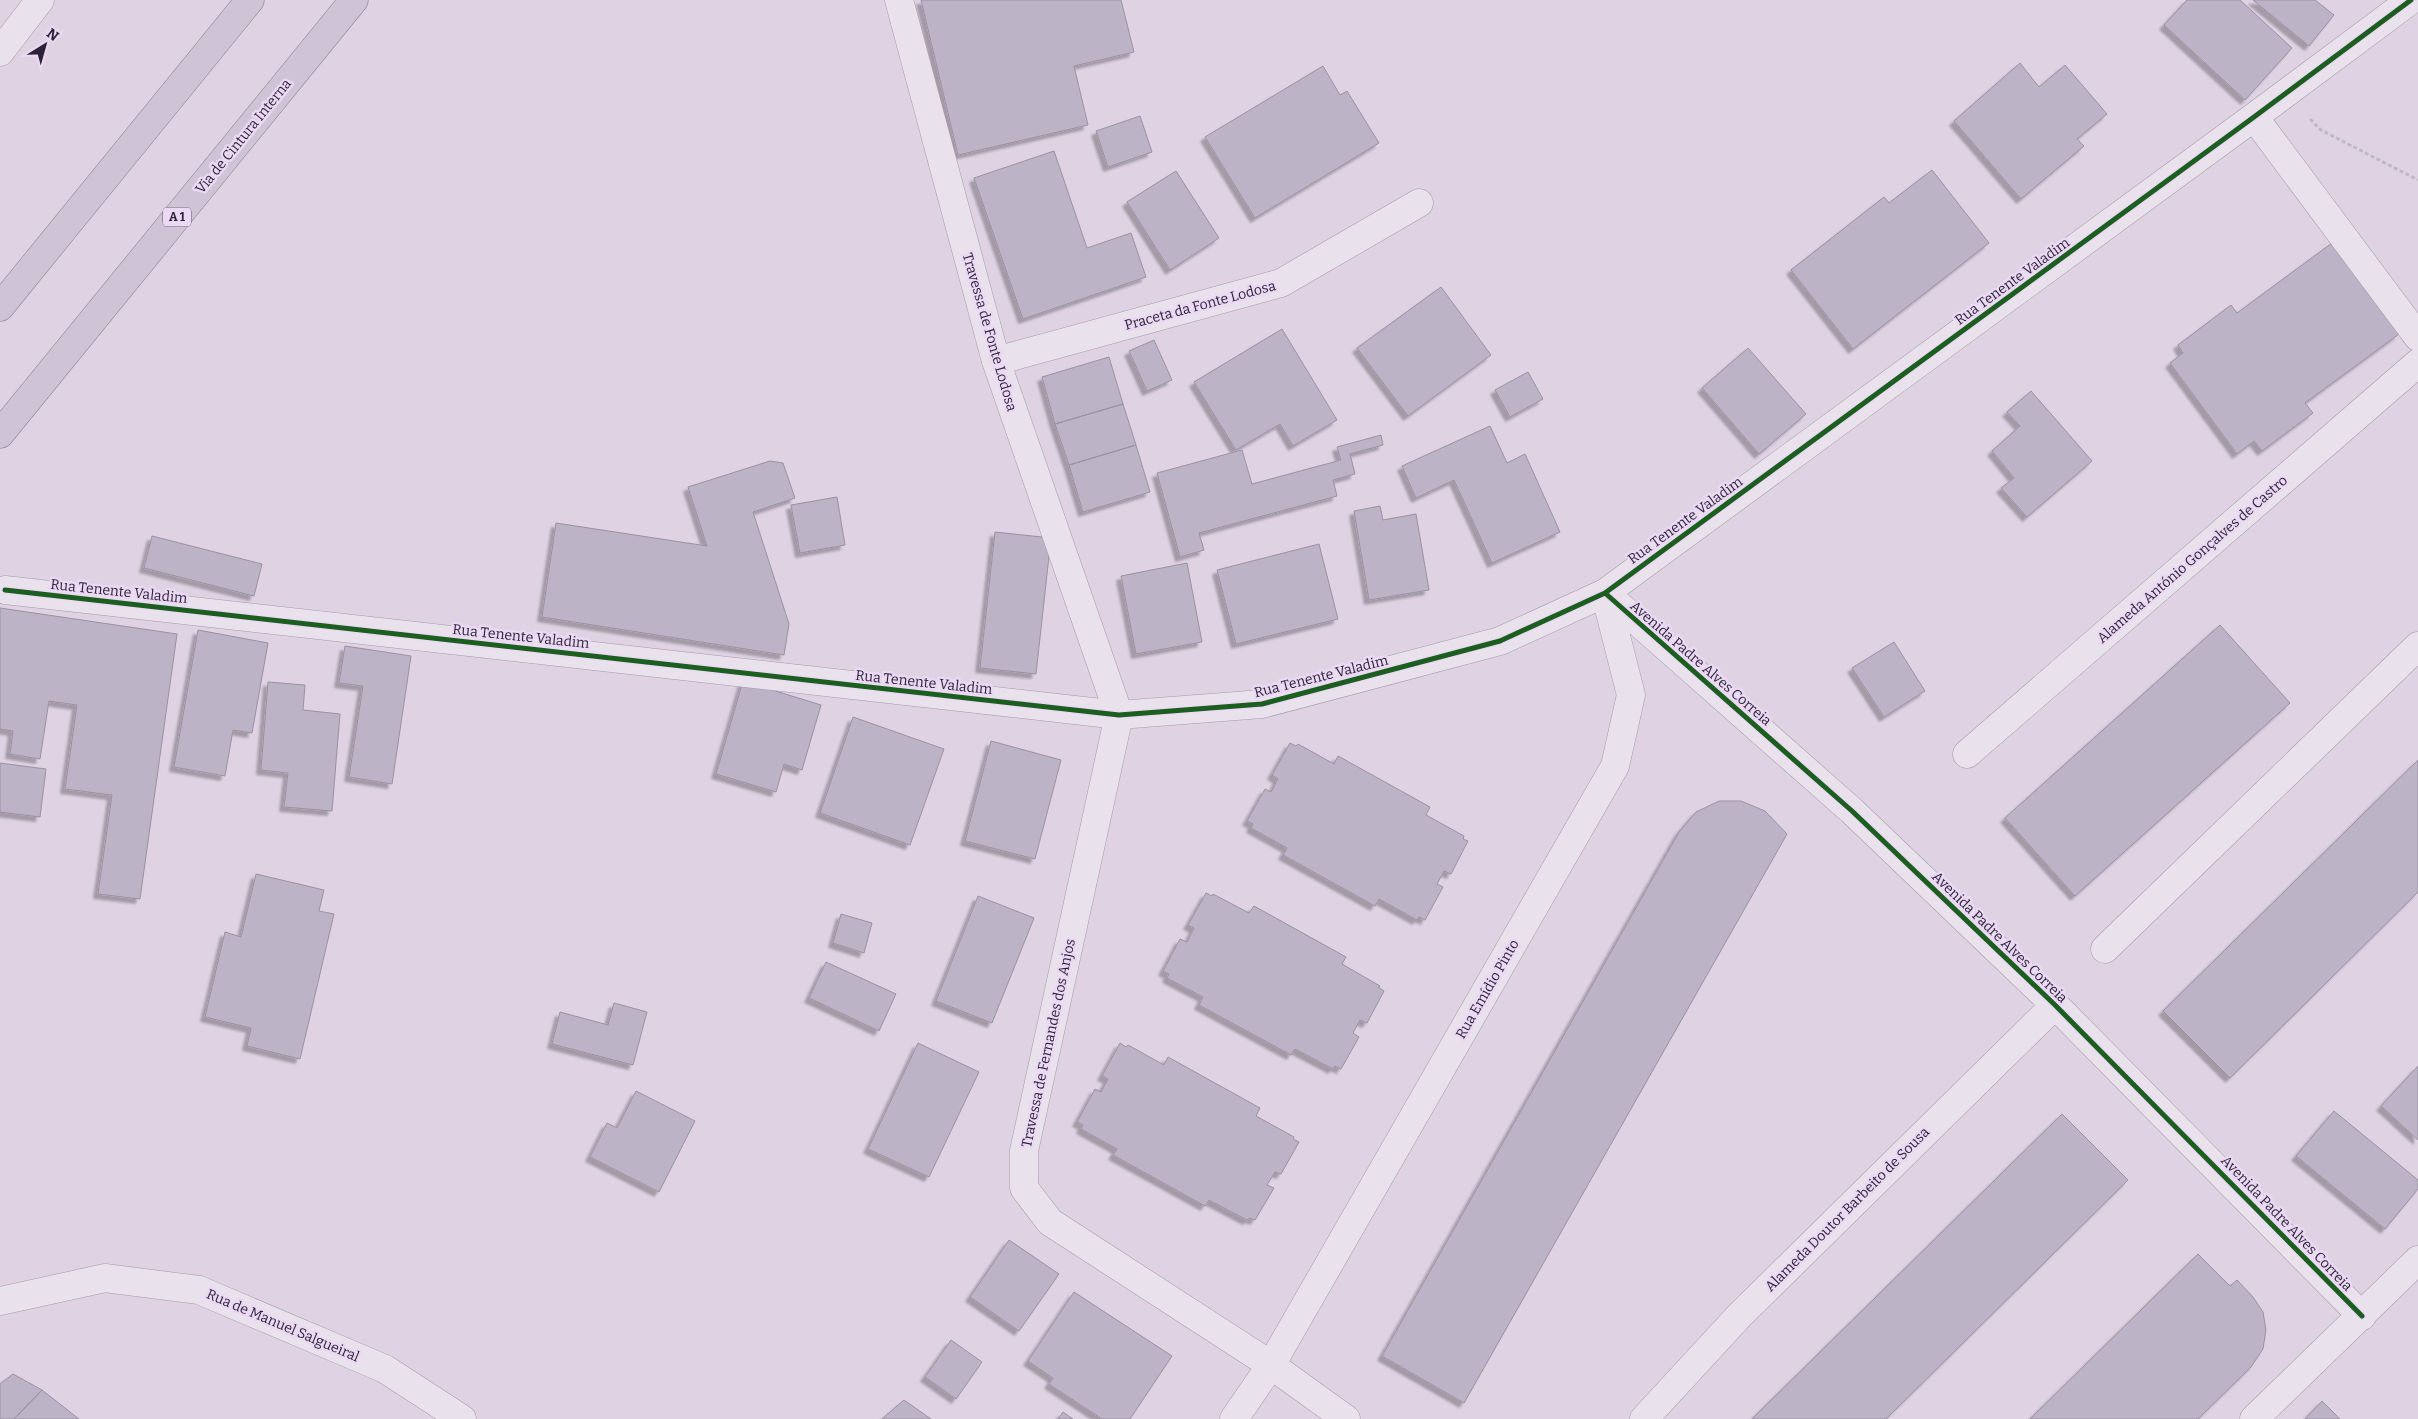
<svg xmlns="http://www.w3.org/2000/svg" width="2418" height="1419" viewBox="0 0 2418 1419" font-family="Bitter,serif">
<style>
.building{fill:#bdb3c7;stroke:#9a91a4;filter:url(#shadow)}
.lines{fill:none;stroke-linecap:round;stroke-linejoin:round}
.minor-casing{stroke:#a39aa9;stroke-width:29}
.tertiary-casing{stroke:#a39aa9;stroke-width:29}
.motorway-casing{stroke:#89818f;stroke-width:29}
.path{stroke:#c0b9c5;stroke-width:3;stroke-dasharray:4 2.5;stroke-linecap:butt}
.minor{stroke:#e9e2ed;stroke-width:28}
.tertiary{stroke:#e9e2ed;stroke-width:28}
.motorway{stroke:#cfc3d6;stroke-width:28}
.cycleway-casing{stroke:#ebd9f3;stroke-width:8}
.cycleway{stroke:#1b5e20;stroke-width:5}
.labels{text-anchor:middle;stroke-width:5;stroke-linejoin:round;paint-order:stroke}
.shield{fill:#ebd9f3;stroke:#655970;stroke-width:1}
.shield-label{font-size:12px;font-weight:bold;fill:#2c2238}
.street-label{font-size:14px;fill:#2c2238;stroke:#ebd9f3}
</style>
<defs>
<filter id="shadow"><feDropShadow dx="-4.5" dy="4.5" stdDeviation="1" flood-color="#0004"/></filter>
</defs>
<rect width="100%" height="100%" fill="#ded2e3"/>
<path class="building" d="M921,0H1121L1134,52L1074,66L1088,125L958,155Z
M2187,0H2240L2292,48L2245,100L2164,25Z
M2253,0H2315L2334,15L2309,46Z
M2020,63L2039,87L2065,65L2107,114L2077,139L2084,146L2021,199L1954,121Z
M1323,66L1340,95L1347,91L1379,143L1255,218L1205,137Z
M1140,116L1152,152L1108,167L1096,131Z
M1054,151L1087,248L1131,233L1146,277L1023,319L974,178Z
M1932,170L1989,243L1853,349L1791,270L1884,197L1889,203Z
M1176,171L1219,238L1170,270L1127,202Z
M2332,243L2399,334L2305,403L2313,413L2262,451L2254,441L2237,454L2170,363L2183,353L2178,345L2231,305L2237,313Z
M1441,287L1491,355L1408,416L1357,348Z
M1282,329L1337,420L1293,446L1280,424L1236,450L1194,382Z
M1154,340L1172,380L1147,391L1129,351Z
M1748,348L1806,414L1759,454L1702,388Z
M1109,357L1123,404L1055,424L1042,377Z
M1528,372L1543,399L1510,417L1495,390Z
M2031,391L2092,461L2027,517L2001,488L2014,478L1992,451L2020,426L2007,412Z
M1123,404L1136,445L1069,465L1055,424Z
M1490,426L1507,463L1525,454L1560,532L1492,563L1454,480L1416,498L1402,466Z
M1381,435L1383,445L1350,454L1355,474L1333,480L1337,496L1199,533L1204,550L1180,557L1157,473L1242,450L1252,484L1341,460L1337,447Z
M1136,445L1150,492L1083,512L1069,465Z
M770,461L783,463L795,498L753,512L789,624L784,655L542,617L556,523L707,546L688,487Z
M837,497L845,545L800,553L791,505Z
M1380,506L1383,520L1416,514L1429,590L1369,600L1354,511Z
M995,532L1051,538L1036,674L980,668Z
M152,536L262,564L254,596L144,568Z
M1319,544L1338,619L1236,644L1217,570Z
M1187,563L1202,642L1136,654L1121,576Z
M0,608L177,634L140,899L98,894L112,795L65,789L77,705L49,701L40,759L10,754L13,731L0,729Z
M2220,625L2290,703L2075,896L2005,818Z
M198,630L268,643L252,733L233,730L225,776L174,767Z
M1894,642L1925,691L1884,717L1852,668Z
M345,646L411,656L392,784L349,777L363,686L339,683Z
M743,681L821,705L802,770L784,764L776,792L716,774Z
M268,682L305,685L303,710L340,714L332,811L284,807L288,773L261,770Z
M853,717L944,749L910,845L820,813Z
M991,741L1061,760L1035,859L965,841Z
M1290,743L1296,746L1298,744L1334,764L1338,756L1430,807L1426,815L1464,836L1463,839L1468,841L1451,874L1444,871L1437,884L1443,887L1425,920L1419,917L1417,920L1379,899L1375,906L1283,855L1287,848L1251,828L1253,824L1247,821L1265,789L1271,792L1278,779L1272,775Z
M2418,760V892L2230,1078L2163,1011Z
M0,763L46,769L40,817L0,812Z
M1719,801H1741L1765,811L1787,834L1464,1403L1382,1356L1679,832L1696,812Z
M256,874L324,890L319,911L334,914L300,1059L247,1046L251,1028L205,1017L225,932L241,937Z
M1206,893L1212,896L1213,894L1249,913L1254,906L1346,957L1342,964L1380,986L1378,987L1384,991L1367,1023L1360,1020L1353,1033L1359,1037L1341,1069L1335,1066L1333,1069L1295,1049L1291,1055L1199,1005L1203,997L1167,978L1169,974L1163,971L1180,939L1187,942L1194,928L1188,925Z
M978,896L1034,918L992,1023L936,1001Z
M841,914L872,923L864,953L833,943Z
M826,962L896,994L879,1031L809,998Z
M614,1003L647,1012L633,1065L552,1044L560,1012L608,1025Z
M918,1043L979,1072L929,1177L868,1149Z
M1120,1043L1126,1047L1128,1045L1164,1065L1168,1057L1260,1108L1256,1116L1294,1137L1293,1139L1299,1142L1281,1174L1275,1172L1267,1185L1274,1188L1255,1220L1250,1218L1247,1220L1209,1200L1205,1206L1113,1155L1117,1149L1081,1129L1083,1125L1077,1122L1095,1089L1101,1092L1108,1079L1102,1076Z
M2418,1066V1140L2381,1106Z
M636,1091L695,1121L659,1192L590,1157L607,1123L617,1128Z
M2334,1111L2418,1180V1189L2385,1229L2296,1156Z
M2062,1114L2128,1180L1886,1419H1752Z
M1009,1240L1059,1274L1019,1331L970,1297Z
M2198,1254L2230,1286L2237,1280L2253,1297L2263,1312L2266,1330L2263,1349L2251,1367L2198,1419H2030Z
M1074,1292L1172,1356L1130,1419H1102L1049,1384L1053,1378L1028,1361Z
M951,1340L982,1362L956,1399L925,1377Z
M13,1374L42,1390L14,1419H0V1384Z
M42,1390L79,1419H14Z
M904,1400L931,1419H882Z
M2322,1401L2340,1419H2305Z
M1063,1412L1073,1419H1058Z"/>
<g class="lines">
<g class="minor-casing">
<path id="minor" d="M0,52L40,0
M2254,117L2418,337
M996,361L1281,283L1419,203
M5,590L1119,715L1262,704L1500,641L1605,593L2254,117L2411,0
M1605,593L1852,811L2055,1005L2362,1316
M1967,754L2418,363
M2105,949L2418,646
M1271,1365L1615,766L1631,695L1605,593
M1644,1419L1739,1316L2055,1005"/>
</g>
<g class="tertiary-casing">
<path id="tertiary" d="M899,0L996,361L1119,715L1024,1151V1188L1050,1222L1271,1365L1346,1419
M0,1301L105,1278L199,1290L385,1369L462,1419
M1234,1419L1271,1365
M2254,1419L2418,1260"/>
</g>
<g class="motorway-casing">
<path id="motorway" d="M0,307L250,0
M0,434L354,0"/>
</g>
<path class="path" d="M2310,119L2321,130L2418,180"/>
<use href="#minor" class="minor"/>
<use href="#tertiary" class="tertiary"/>
<use href="#motorway" class="motorway"/>
<g class="cycleway-casing">
<path id="cycleway" d="M5,590L1119,715L1262,704L1500,641L1605,593L2254,117L2411,0
M1605,593L1852,811L2055,1005L2362,1316"/>
</g>
<use href="#cycleway" class="cycleway"/>
</g>
<g class="labels">
<rect class="shield" x="163" y="207.5" width="28" height="19" rx="4"/>
<g class="shield-label">
<text x="177" y="221">A 1</text>
</g>
<g class="street-label">
<text transform="translate(243 136) rotate(-51)" y="5">Via de Cintura Interna</text>
<text transform="translate(2012 281) rotate(-36)" y="5">Rua Tenente Valadim</text>
<text transform="translate(1200 305) rotate(-15)" y="5">Praceta da Fonte Lodosa</text>
<text transform="translate(990 332) rotate(74)" y="5">Travessa de Fonte Lodosa</text>
<text transform="translate(1685 520) rotate(-36)" y="5">Rua Tenente Valadim</text>
<text transform="translate(2192 559) rotate(-41)" y="5">Alameda António Gonçalves de Castro</text>
<text transform="translate(119 591) rotate(6)" y="5">Rua Tenente Valadim</text>
<text transform="translate(521 636) rotate(6)" y="5">Rua Tenente Valadim</text>
<text transform="translate(1701 663) rotate(41)" y="5">Avenida Padre Alves Correia</text>
<text transform="translate(1321 676) rotate(-14)" y="5">Rua Tenente Valadim</text>
<text transform="translate(924 682) rotate(6)" y="5">Rua Tenente Valadim</text>
<text transform="translate(2000 937) rotate(44)" y="5">Avenida Padre Alves Correia</text>
<text transform="translate(1487 989) rotate(-60)" y="5">Rua Emídio Pinto</text>
<text transform="translate(1048 1043) rotate(-78)" y="5">Travessa de Fernandes dos Anjos</text>
<text transform="translate(1847 1209) rotate(-45)" y="5">Alameda Doutor Barbeito de Sousa</text>
<text transform="translate(2287 1223) rotate(46)" y="5">Avenida Padre Alves Correia</text>
<text transform="translate(283 1325) rotate(23)" y="5">Rua de Manuel Salgueiral</text>
</g>
</g>
<g transform="translate(45 45) rotate(37)" stroke="#ebd9f3" stroke-width="4" paint-order="stroke">
<path d="M0-4L9 19L0 12L-9 19Z" fill="#2c2238"/>
<text y="-8" font-size="14" font-weight="bold" text-anchor="middle" fill="#2c2238">N</text>
</g>
</svg>
